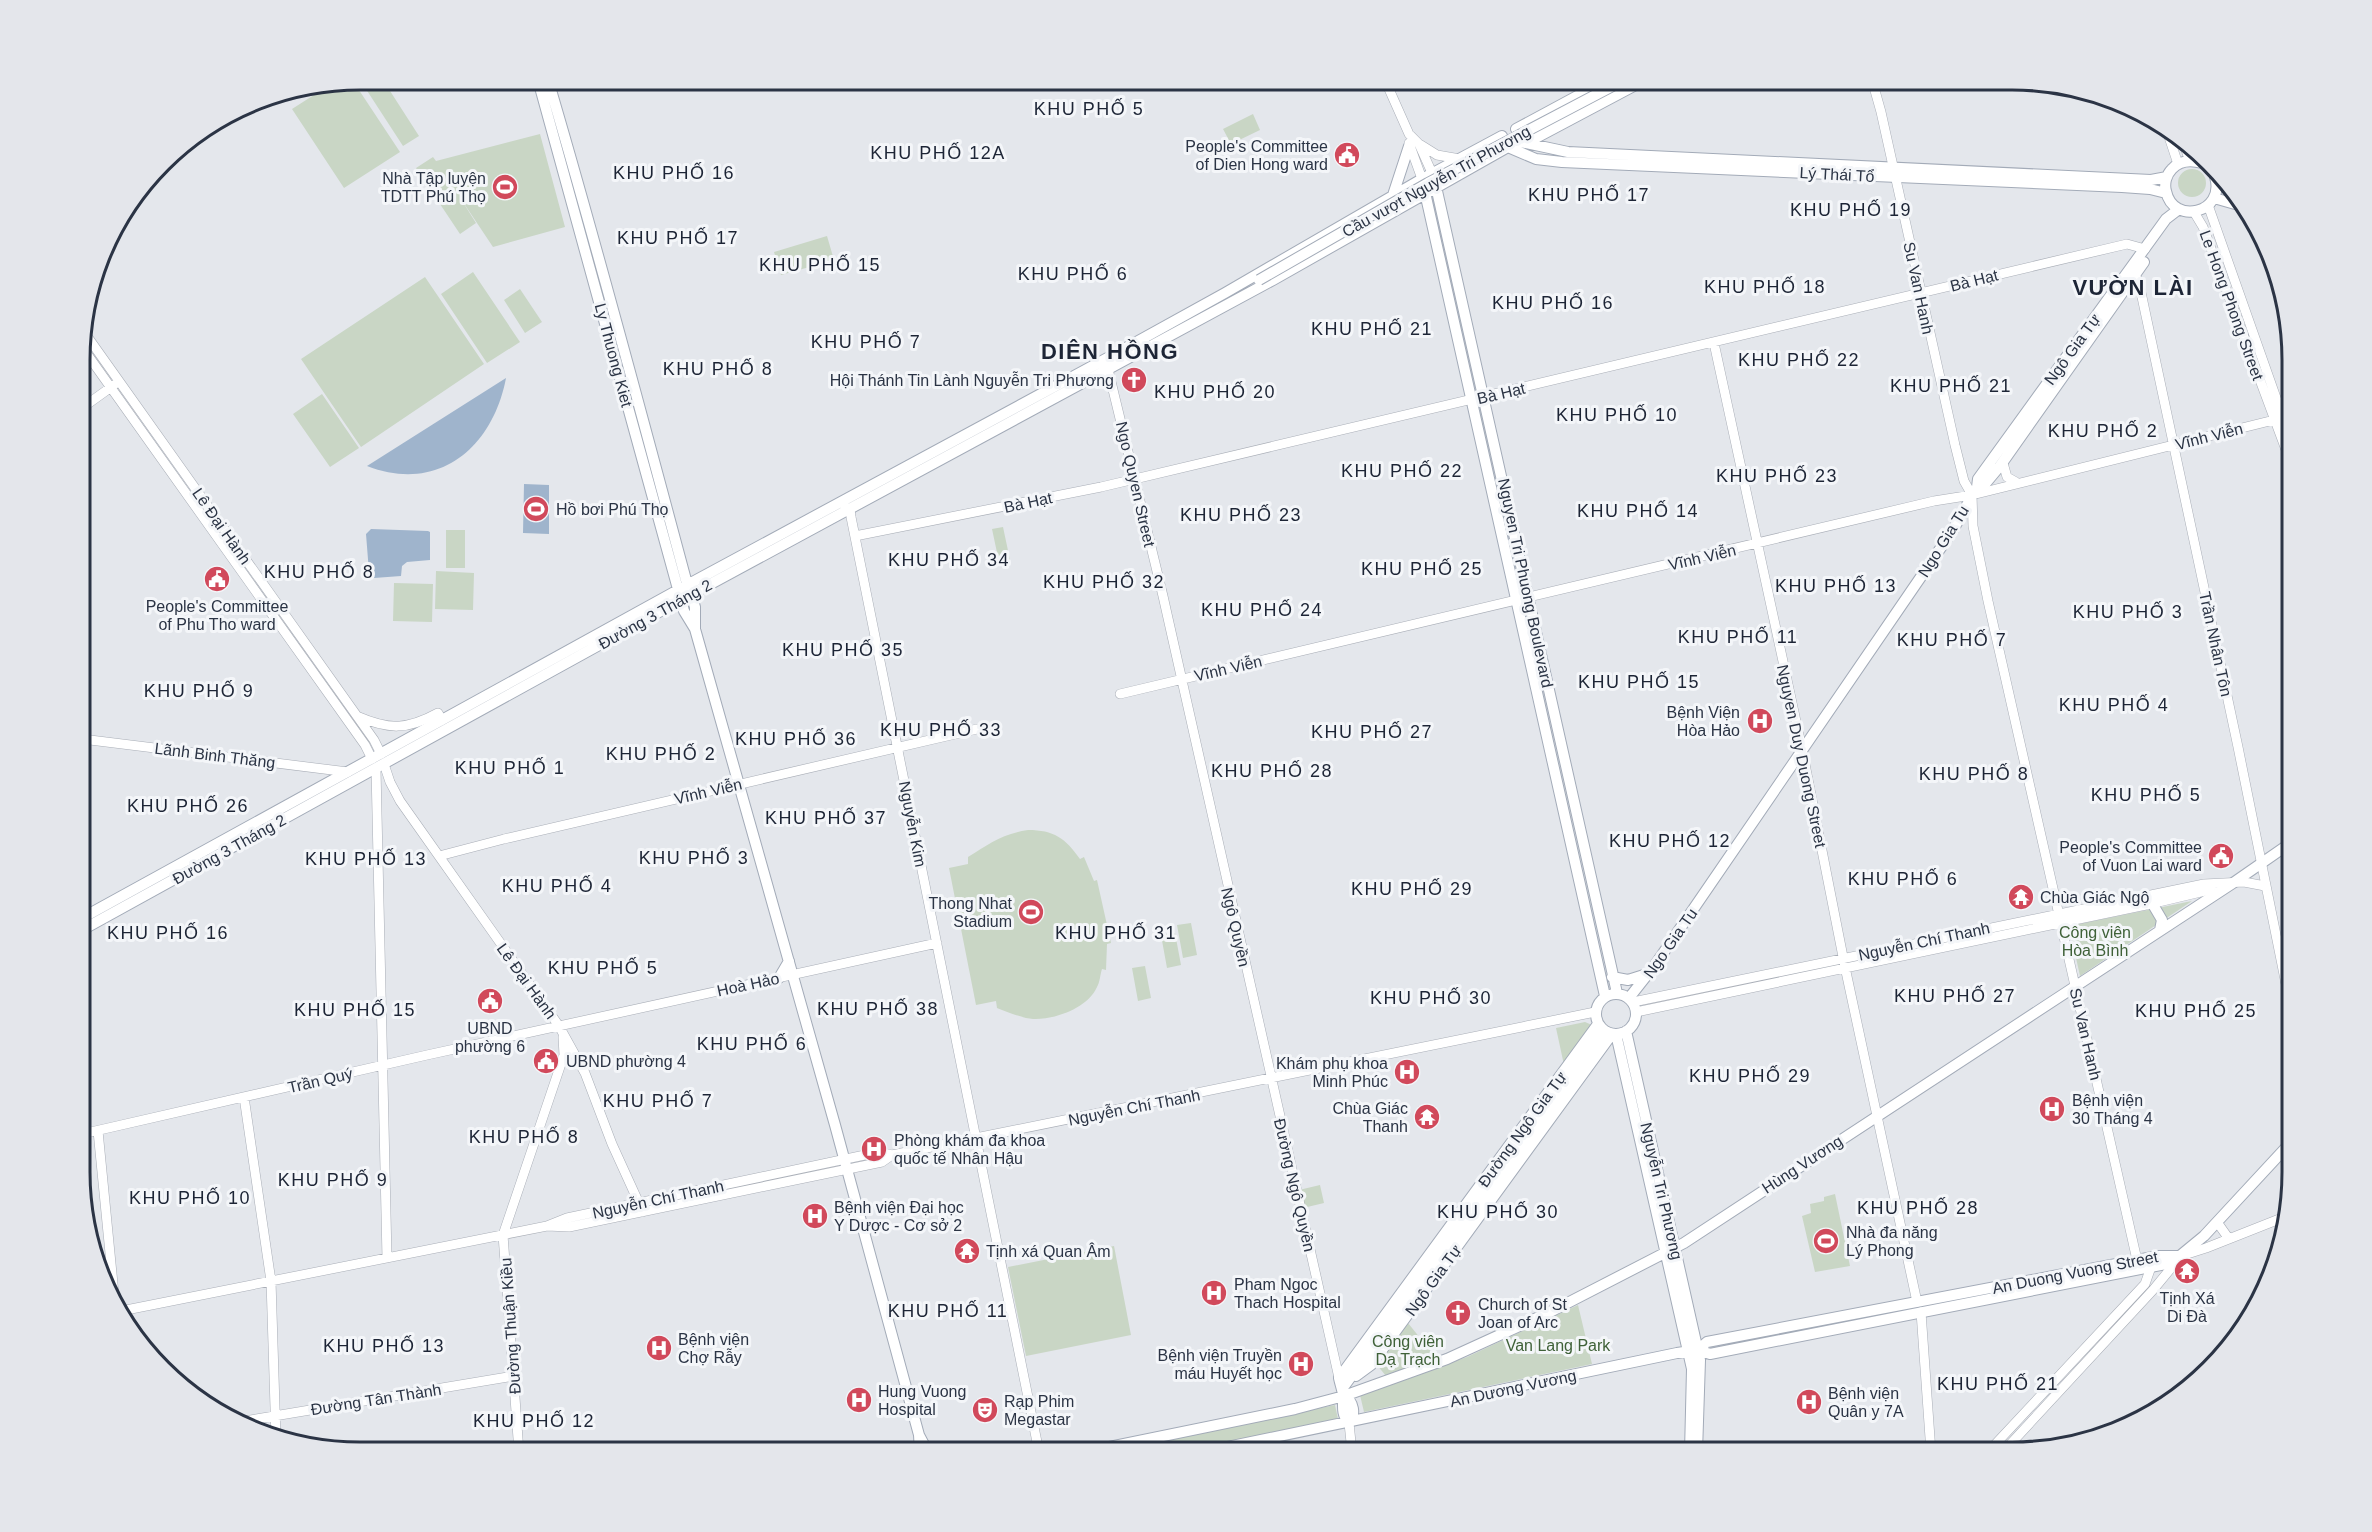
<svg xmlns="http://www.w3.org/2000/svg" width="2372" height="1532" viewBox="0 0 2372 1532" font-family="Helvetica,sans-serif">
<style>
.green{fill:#c9d6c5}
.water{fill:#9fb4cc}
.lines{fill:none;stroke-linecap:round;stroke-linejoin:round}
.secondary-casing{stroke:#a9aeb7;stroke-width:10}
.primary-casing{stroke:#a3abb8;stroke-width:12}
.secondary{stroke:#fff;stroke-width:9}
.primary{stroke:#fff;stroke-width:10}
.primary-bridge-casing{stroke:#a3abb8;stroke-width:12;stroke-linecap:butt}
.primary-bridge{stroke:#fff;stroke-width:10}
.labels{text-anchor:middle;stroke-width:6;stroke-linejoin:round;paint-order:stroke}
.poi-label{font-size:16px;fill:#2b3445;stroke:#f4f6f9;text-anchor:start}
.street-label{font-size:16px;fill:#2b3445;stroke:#f4f6f9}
.park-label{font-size:16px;fill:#3f6138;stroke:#f4f6f9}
.neighbourhood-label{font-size:18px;letter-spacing:1.5px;fill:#1d2536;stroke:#f4f6f9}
.district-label{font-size:22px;font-weight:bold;letter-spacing:1.5px;fill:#1d2536;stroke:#f4f6f9}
.rim{fill:none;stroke:#2b3445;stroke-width:3}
</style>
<rect width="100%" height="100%" fill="#e4e7ec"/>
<path class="green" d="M367,80H383L419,136L403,146L362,83Z
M353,81L400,152L344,188L292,109L328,86Z
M1253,114L1260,130L1231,144L1223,129Z
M540,134L565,227L493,247L459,196L476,223L460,234L416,168L433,157L436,161Z
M2178 183a14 14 0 1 1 28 0a14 14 0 1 1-28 0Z
M827,236L834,260L781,275L774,252Z
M473,272L520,342L487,363L441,294Z
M425,277L484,364L361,447L301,359Z
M520,289L542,322L525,333L504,300Z
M322,394L359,448L330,467L293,414Z
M1003,527L1010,560L999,562L992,529Z
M446,530H465V568H446Z
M436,571L474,573L473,610L435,609Z
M394,583L433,584L432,622L393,621Z
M1028,830C1054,830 1065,838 1080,859L1084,857L1094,881L1097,880L1111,943L1107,944L1106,970L1102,969C1100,975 1100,982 1097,987C1088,1008 1054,1020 1033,1019C1021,1018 1008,1012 997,1008L996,1001L976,1005L949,868L968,864V857C989,844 1002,834 1028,830Z
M2192,901L2080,976L2069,926Z
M1191,923L1197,955L1183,958L1177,925Z
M1175,933L1181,965L1167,968L1161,935Z
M1145,966L1151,998L1138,1001L1132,968Z
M1585,1022L1592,1025L1564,1065L1556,1028Z
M1320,1185L1324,1203L1303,1208L1299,1190Z
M1835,1194L1850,1266L1815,1272L1802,1216L1811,1213L1810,1204L1824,1201V1197Z
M1114,1246L1131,1335L1026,1356L1008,1267Z
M1578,1305L1592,1364L1364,1412L1360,1395L1467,1357Z
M1408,1323L1437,1359L1386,1376L1377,1365Z
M1335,1405L1338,1419L1176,1452H1107Z"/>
<path class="water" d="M506,378C493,447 439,494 367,466Z
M524,484L549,485V534L523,533Z
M371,529L428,531L430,532V560L407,562L402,566L401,576L374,578L369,572L366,534Z"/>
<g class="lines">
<g class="secondary-casing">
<path id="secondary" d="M1385,80L1409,134L1419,144L1432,173
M1872,80L1881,112L1955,445L1964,481L1972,495L1973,526L1988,601L2137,1260
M2165,125L2178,164
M1409,143L1422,179
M1421,145L1437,155L1460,159
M2184,145L2190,161
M2208,205L2292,443
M2194,212L2203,227L2292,466
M2135,275L2139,283L2238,747L2292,1014
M82,329L374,740L381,754
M1714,343L1802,749L1845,967L1917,1302
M82,347L365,745L372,759
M1107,365L1163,596L1339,1378
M82,408L114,385
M2003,463L2007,477L2016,482
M845,507L850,509L851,517L1039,1452
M855,536L1101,487L2127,244L2145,249
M1120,694L1934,501L1972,495L2282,418
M357,716C389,730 407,730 438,713L442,720
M82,739L348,772
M384,764L390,782L400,801L559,1026L585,1073L612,1144L643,1212
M376,769L387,1258
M439,856L504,839L977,729
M1633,1002L2204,884L2244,882L2265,886
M1636,1012L2146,905L2205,891L2215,884
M244,1097L271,1281L276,1439
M98,1131L114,1294
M82,1134L427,1055L937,943
M2217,1222L2229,1239
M547,1226L569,1227L882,1162L892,1155
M121,1311L547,1226L567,1218L879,1152L892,1155L1595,1012
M1921,1312L1931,1452
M238,1422L514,1376
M1349,1423L1352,1452
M519,1452L503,1235L564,1055L563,1037
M1988,1452L2145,1284L2151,1267
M2003,1452L2153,1290L2181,1256L2206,1248L2287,1216"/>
</g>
<g class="primary-casing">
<path id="primary" d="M538,80L684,611L695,629
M548,80C597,245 641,413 686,580L695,607V629L835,1125L919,1435L920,1452
M1516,129L1607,80
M1525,138L1532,140L1645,80
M1521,142L1568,152L2151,180L2167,177
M1510,148L1536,159L1562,162L2122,187L2150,189L2166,193
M2202,163C2191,160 2180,160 2172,169C2166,175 2164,184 2166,191C2173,226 2226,213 2215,177
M1435,182L1617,993
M1424,188L1605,996
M1393,195L1409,146
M2214,198L2242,206
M1977,487L1985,484L2000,466L2144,262
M2152,903L2162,920L2160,930
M82,918L689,584L1113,355L1225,293L1422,179L1502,136
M82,930L668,607L1273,280L1508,147
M1612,977L1628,980L1647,974
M779,978L789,961
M1596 1014a20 20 0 1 1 40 0a20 20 0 1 1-40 0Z
M1629,998L1655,965L1953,530L1977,487L1978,479L2166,219L2179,209
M1626,1031L1700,1360L1697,1452
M1616,1034L1692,1369L1690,1452
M1698,1350L1707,1342L2158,1256H2181
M1356,1376L1371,1365L1612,1034
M1342,1389L1604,1031
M1344,1396C1354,1401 1356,1415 1349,1423
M1349,1423C1340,1413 1344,1404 1343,1394C1342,1389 1340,1383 1339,1378L1598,1024
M919,1435L928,1452
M1085,1452L1295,1409L1344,1396L1447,1359L1550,1312L1684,1243L2233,883L2292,842
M1203,1452L1677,1353L1698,1350L1710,1354L2166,1264L2176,1259L2204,1236L2292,1141"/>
</g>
<use href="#secondary" class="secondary"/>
<use href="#primary" class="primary"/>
<g class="primary-bridge-casing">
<path id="primary-bridge" d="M1259,280L1428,183L1624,80"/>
</g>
<use href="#primary-bridge" class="primary-bridge"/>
</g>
<defs>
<g id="civic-disc" transform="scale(1.35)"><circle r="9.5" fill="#d1495b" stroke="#f4f6f9"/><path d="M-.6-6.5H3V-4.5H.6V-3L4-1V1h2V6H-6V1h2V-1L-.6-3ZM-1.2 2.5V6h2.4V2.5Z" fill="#fff"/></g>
<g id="stadium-disc" transform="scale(1.35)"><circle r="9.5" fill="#d1495b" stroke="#f4f6f9"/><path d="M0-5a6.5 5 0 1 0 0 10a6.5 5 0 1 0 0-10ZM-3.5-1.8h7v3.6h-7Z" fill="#fff"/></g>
<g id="church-disc" transform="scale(1.35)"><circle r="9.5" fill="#d1495b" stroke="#f4f6f9"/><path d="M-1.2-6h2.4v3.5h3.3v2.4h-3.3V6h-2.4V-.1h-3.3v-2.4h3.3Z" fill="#fff"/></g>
<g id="hospital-disc" transform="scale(1.35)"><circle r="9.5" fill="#d1495b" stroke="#f4f6f9"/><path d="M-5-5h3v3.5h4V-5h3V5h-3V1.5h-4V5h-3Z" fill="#fff"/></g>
<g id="temple-disc" transform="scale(1.35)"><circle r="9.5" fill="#d1495b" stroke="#f4f6f9"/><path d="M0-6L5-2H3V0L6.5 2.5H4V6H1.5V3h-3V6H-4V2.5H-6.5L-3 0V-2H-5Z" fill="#fff"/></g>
<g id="theatre-disc" transform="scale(1.35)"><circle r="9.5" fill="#d1495b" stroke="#f4f6f9"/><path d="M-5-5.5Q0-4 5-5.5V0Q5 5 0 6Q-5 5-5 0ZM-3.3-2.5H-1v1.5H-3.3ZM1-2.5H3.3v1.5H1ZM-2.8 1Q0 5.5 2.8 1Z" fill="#fff"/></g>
</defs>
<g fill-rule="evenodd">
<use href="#civic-disc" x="1347" y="155"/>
<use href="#stadium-disc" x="505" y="187"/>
<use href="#church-disc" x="1134" y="380"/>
<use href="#stadium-disc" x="536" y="509"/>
<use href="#civic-disc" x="217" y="579"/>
<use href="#hospital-disc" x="1760" y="721"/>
<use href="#civic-disc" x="2221" y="856"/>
<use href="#temple-disc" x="2021" y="897"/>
<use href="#stadium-disc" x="1031" y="912"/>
<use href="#civic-disc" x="490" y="1001"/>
<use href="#civic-disc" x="546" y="1061"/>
<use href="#hospital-disc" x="1407" y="1072"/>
<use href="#hospital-disc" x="2052" y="1109"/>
<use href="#temple-disc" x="1427" y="1117"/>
<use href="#hospital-disc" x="874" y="1149"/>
<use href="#hospital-disc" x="815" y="1216"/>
<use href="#stadium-disc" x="1826" y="1241"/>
<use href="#temple-disc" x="967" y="1251"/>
<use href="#temple-disc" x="2187" y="1271"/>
<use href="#hospital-disc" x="1214" y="1293"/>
<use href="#church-disc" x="1458" y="1313"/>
<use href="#hospital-disc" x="659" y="1348"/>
<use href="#hospital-disc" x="1301" y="1364"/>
<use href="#hospital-disc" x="859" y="1400"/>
<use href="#hospital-disc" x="1809" y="1402"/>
<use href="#theatre-disc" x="985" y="1410"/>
</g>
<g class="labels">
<g class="poi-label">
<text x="1328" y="152" text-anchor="end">People's Committee<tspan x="1328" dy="18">of Dien Hong ward</tspan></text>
<text x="486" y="184" text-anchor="end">Nhà Tập luyện<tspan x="486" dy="18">TDTT Phú Thọ</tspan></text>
<text x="1114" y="386" text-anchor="end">Hội Thánh Tin Lành Nguyễn Tri Phương</text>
<text x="556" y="515">Hồ bơi Phú Thọ</text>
<text x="217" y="612" text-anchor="middle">People's Committee<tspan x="217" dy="18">of Phu Tho ward</tspan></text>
<text x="1740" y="718" text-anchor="end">Bệnh Viện<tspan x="1740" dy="18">Hòa Hảo</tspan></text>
<text x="2202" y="853" text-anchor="end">People's Committee<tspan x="2202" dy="18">of Vuon Lai ward</tspan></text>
<text x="2040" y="903">Chùa Giác Ngộ</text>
<text x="1012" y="909" text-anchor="end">Thong Nhat<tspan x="1012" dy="18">Stadium</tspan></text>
<text x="490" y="1034" text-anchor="middle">UBND<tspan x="490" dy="18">phường 6</tspan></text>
<text x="566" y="1067">UBND phường 4</text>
<text x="1388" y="1069" text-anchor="end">Khám phụ khoa<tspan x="1388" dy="18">Minh Phúc</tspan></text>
<text x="2072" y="1106">Bệnh viện<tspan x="2072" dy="18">30 Tháng 4</tspan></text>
<text x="1408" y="1114" text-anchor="end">Chùa Giác<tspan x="1408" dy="18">Thanh</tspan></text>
<text x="894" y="1146">Phòng khám đa khoa<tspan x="894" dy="18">quốc tế Nhân Hậu</tspan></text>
<text x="834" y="1213">Bệnh viện Đại học<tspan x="834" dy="18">Y Dược - Cơ sở 2</tspan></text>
<text x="1846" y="1238">Nhà đa năng<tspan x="1846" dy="18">Lý Phong</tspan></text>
<text x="986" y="1257">Tịnh xá Quan Âm</text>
<text x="1234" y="1290">Pham Ngoc<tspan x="1234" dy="18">Thach Hospital</tspan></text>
<text x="2187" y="1304" text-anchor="middle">Tịnh Xá<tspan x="2187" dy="18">Di Đà</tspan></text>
<text x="1478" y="1310">Church of St<tspan x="1478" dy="18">Joan of Arc</tspan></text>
<text x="678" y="1345">Bệnh viện<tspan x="678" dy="18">Chợ Rẫy</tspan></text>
<text x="1282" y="1361" text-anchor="end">Bệnh viện Truyền<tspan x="1282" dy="18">máu Huyết học</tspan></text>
<text x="878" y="1397">Hung Vuong<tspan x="878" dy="18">Hospital</tspan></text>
<text x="1828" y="1399">Bệnh viện<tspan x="1828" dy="18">Quân y 7A</tspan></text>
<text x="1004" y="1407">Rạp Phim<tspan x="1004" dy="18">Megastar</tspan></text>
</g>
<g class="street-label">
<text transform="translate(1837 174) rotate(3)" y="6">Lý Thái Tổ</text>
<text transform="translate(1436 181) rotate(-29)" y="6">Cầu vượt Nguyễn Tri Phương</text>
<text transform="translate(1974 280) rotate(-14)" y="6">Bà Hạt</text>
<text transform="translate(1919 288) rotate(78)" y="6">Su Van Hanh</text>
<text transform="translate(2232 305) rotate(70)" y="6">Le Hong Phong Street</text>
<text transform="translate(2072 349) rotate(-54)" y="6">Ngô Gia Tự</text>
<text transform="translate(614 355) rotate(75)" y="6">Ly Thuong Kiet</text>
<text transform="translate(1501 393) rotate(-13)" y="6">Bà Hạt</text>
<text transform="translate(2209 436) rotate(-14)" y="6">Vĩnh Viễn</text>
<text transform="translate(1136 484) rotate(77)" y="6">Ngo Quyen Street</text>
<text transform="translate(1028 502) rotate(-12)" y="6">Bà Hạt</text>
<text transform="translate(222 526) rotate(55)" y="6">Lê Đại Hành</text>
<text transform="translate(1943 541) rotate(-58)" y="6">Ngo Gia Tu</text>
<text transform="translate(1702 557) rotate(-13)" y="6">Vĩnh Viễn</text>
<text transform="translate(1526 583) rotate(78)" y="6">Nguyen Tri Phuong Boulevard</text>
<text transform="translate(655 614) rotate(-29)" y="6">Đường 3 Tháng 2</text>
<text transform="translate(2216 644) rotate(78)" y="6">Trần Nhân Tôn</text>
<text transform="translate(1228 668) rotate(-13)" y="6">Vĩnh Viễn</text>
<text transform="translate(215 755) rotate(7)" y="6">Lãnh Binh Thăng</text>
<text transform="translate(1802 756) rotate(78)" y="6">Nguyen Duy Duong Street</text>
<text transform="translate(708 791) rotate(-13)" y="6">Vĩnh Viễn</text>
<text transform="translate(913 824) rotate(79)" y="6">Nguyễn Kim</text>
<text transform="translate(229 849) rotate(-29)" y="6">Đường 3 Tháng 2</text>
<text transform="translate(1236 927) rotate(77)" y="6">Ngô Quyền</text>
<text transform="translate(1924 941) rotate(-12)" y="6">Nguyễn Chí Thanh</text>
<text transform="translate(1670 943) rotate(-55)" y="6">Ngo Gia Tu</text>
<text transform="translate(527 981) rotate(54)" y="6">Lê Đại Hành</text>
<text transform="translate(748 984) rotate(-12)" y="6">Hoà Hảo</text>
<text transform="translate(2086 1034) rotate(77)" y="6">Su Van Hanh</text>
<text transform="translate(320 1080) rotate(-13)" y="6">Trần Quý</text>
<text transform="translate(1134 1107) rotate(-11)" y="6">Nguyễn Chí Thanh</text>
<text transform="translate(1522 1129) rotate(-54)" y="6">Đường Ngô Gia Tự</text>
<text transform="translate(1802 1164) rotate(-33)" y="6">Hùng Vương</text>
<text transform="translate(1295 1185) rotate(77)" y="6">Đường Ngô Quyền</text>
<text transform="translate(1662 1191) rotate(77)" y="6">Nguyễn Tri Phương</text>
<text transform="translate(658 1199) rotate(-12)" y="6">Nguyễn Chí Thanh</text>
<text transform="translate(2075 1272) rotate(-11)" y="6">An Duong Vuong Street</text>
<text transform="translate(1433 1280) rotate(-54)" y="6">Ngô Gia Tự</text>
<text transform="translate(510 1326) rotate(-94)" y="6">Đường Thuận Kiều</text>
<text transform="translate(1513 1388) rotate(-12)" y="6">An Dương Vương</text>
<text transform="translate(376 1399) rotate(-9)" y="6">Đường Tân Thành</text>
</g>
<g class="park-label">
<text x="2095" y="938">Công viên<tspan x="2095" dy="18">Hòa Bình</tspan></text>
<text x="1408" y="1347">Công viên<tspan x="1408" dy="18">Dạ Trạch</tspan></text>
<text x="1558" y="1351">Van Lang Park</text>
</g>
<g class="neighbourhood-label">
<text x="1089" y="115">KHU PHỐ 5</text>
<text x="938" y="159">KHU PHỐ 12A</text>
<text x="674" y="179">KHU PHỐ 16</text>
<text x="1589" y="201">KHU PHỐ 17</text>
<text x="1851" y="216">KHU PHỐ 19</text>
<text x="678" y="244">KHU PHỐ 17</text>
<text x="820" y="271">KHU PHỐ 15</text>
<text x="1073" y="280">KHU PHỐ 6</text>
<text x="1765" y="293">KHU PHỐ 18</text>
<text x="1553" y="309">KHU PHỐ 16</text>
<text x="1372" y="335">KHU PHỐ 21</text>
<text x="866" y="348">KHU PHỐ 7</text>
<text x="1799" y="366">KHU PHỐ 22</text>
<text x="718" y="375">KHU PHỐ 8</text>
<text x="1951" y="392">KHU PHỐ 21</text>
<text x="1215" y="398">KHU PHỐ 20</text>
<text x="1617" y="421">KHU PHỐ 10</text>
<text x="2103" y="437">KHU PHỐ 2</text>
<text x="1402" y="477">KHU PHỐ 22</text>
<text x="1777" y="482">KHU PHỐ 23</text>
<text x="1638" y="517">KHU PHỐ 14</text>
<text x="1241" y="521">KHU PHỐ 23</text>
<text x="949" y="566">KHU PHỐ 34</text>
<text x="1422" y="575">KHU PHỐ 25</text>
<text x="319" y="578">KHU PHỐ 8</text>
<text x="1104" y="588">KHU PHỐ 32</text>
<text x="1836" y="592">KHU PHỐ 13</text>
<text x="1262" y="616">KHU PHỐ 24</text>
<text x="2128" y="618">KHU PHỐ 3</text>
<text x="1738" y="643">KHU PHỐ 11</text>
<text x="1952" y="646">KHU PHỐ 7</text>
<text x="843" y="656">KHU PHỐ 35</text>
<text x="1639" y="688">KHU PHỐ 15</text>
<text x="199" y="697">KHU PHỐ 9</text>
<text x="2114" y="711">KHU PHỐ 4</text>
<text x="941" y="736">KHU PHỐ 33</text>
<text x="1372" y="738">KHU PHỐ 27</text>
<text x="796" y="745">KHU PHỐ 36</text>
<text x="661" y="760">KHU PHỐ 2</text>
<text x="510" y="774">KHU PHỐ 1</text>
<text x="1272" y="777">KHU PHỐ 28</text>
<text x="1974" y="780">KHU PHỐ 8</text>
<text x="2146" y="801">KHU PHỐ 5</text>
<text x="188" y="812">KHU PHỐ 26</text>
<text x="826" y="824">KHU PHỐ 37</text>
<text x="1670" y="847">KHU PHỐ 12</text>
<text x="694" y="864">KHU PHỐ 3</text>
<text x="366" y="865">KHU PHỐ 13</text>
<text x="1903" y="885">KHU PHỐ 6</text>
<text x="557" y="892">KHU PHỐ 4</text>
<text x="1412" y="895">KHU PHỐ 29</text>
<text x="168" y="939">KHU PHỐ 16</text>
<text x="1116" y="939">KHU PHỐ 31</text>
<text x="603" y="974">KHU PHỐ 5</text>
<text x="1955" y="1002">KHU PHỐ 27</text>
<text x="1431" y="1004">KHU PHỐ 30</text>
<text x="878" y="1015">KHU PHỐ 38</text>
<text x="355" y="1016">KHU PHỐ 15</text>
<text x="2196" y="1017">KHU PHỐ 25</text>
<text x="752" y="1050">KHU PHỐ 6</text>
<text x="1750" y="1082">KHU PHỐ 29</text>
<text x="658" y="1107">KHU PHỐ 7</text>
<text x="524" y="1143">KHU PHỐ 8</text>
<text x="333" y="1186">KHU PHỐ 9</text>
<text x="190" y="1204">KHU PHỐ 10</text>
<text x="1918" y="1214">KHU PHỐ 28</text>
<text x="1498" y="1218">KHU PHỐ 30</text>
<text x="948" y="1317">KHU PHỐ 11</text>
<text x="384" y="1352">KHU PHỐ 13</text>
<text x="1998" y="1390">KHU PHỐ 21</text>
<text x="534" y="1427">KHU PHỐ 12</text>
</g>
<g class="district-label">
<text x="2133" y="295">VƯỜN LÀI</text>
<text x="1110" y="359">DIÊN HỒNG</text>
</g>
</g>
<path d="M0 0H2372V1532H0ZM360 90H2012A270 270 0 0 1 2282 360V1172A270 270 0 0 1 2012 1442H360A270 270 0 0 1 90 1172V360A270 270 0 0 1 360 90Z" fill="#e4e6eb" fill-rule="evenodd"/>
<path class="rim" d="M360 90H2012A270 270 0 0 1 2282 360V1172A270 270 0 0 1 2012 1442H360A270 270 0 0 1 90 1172V360A270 270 0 0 1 360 90Z"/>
</svg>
